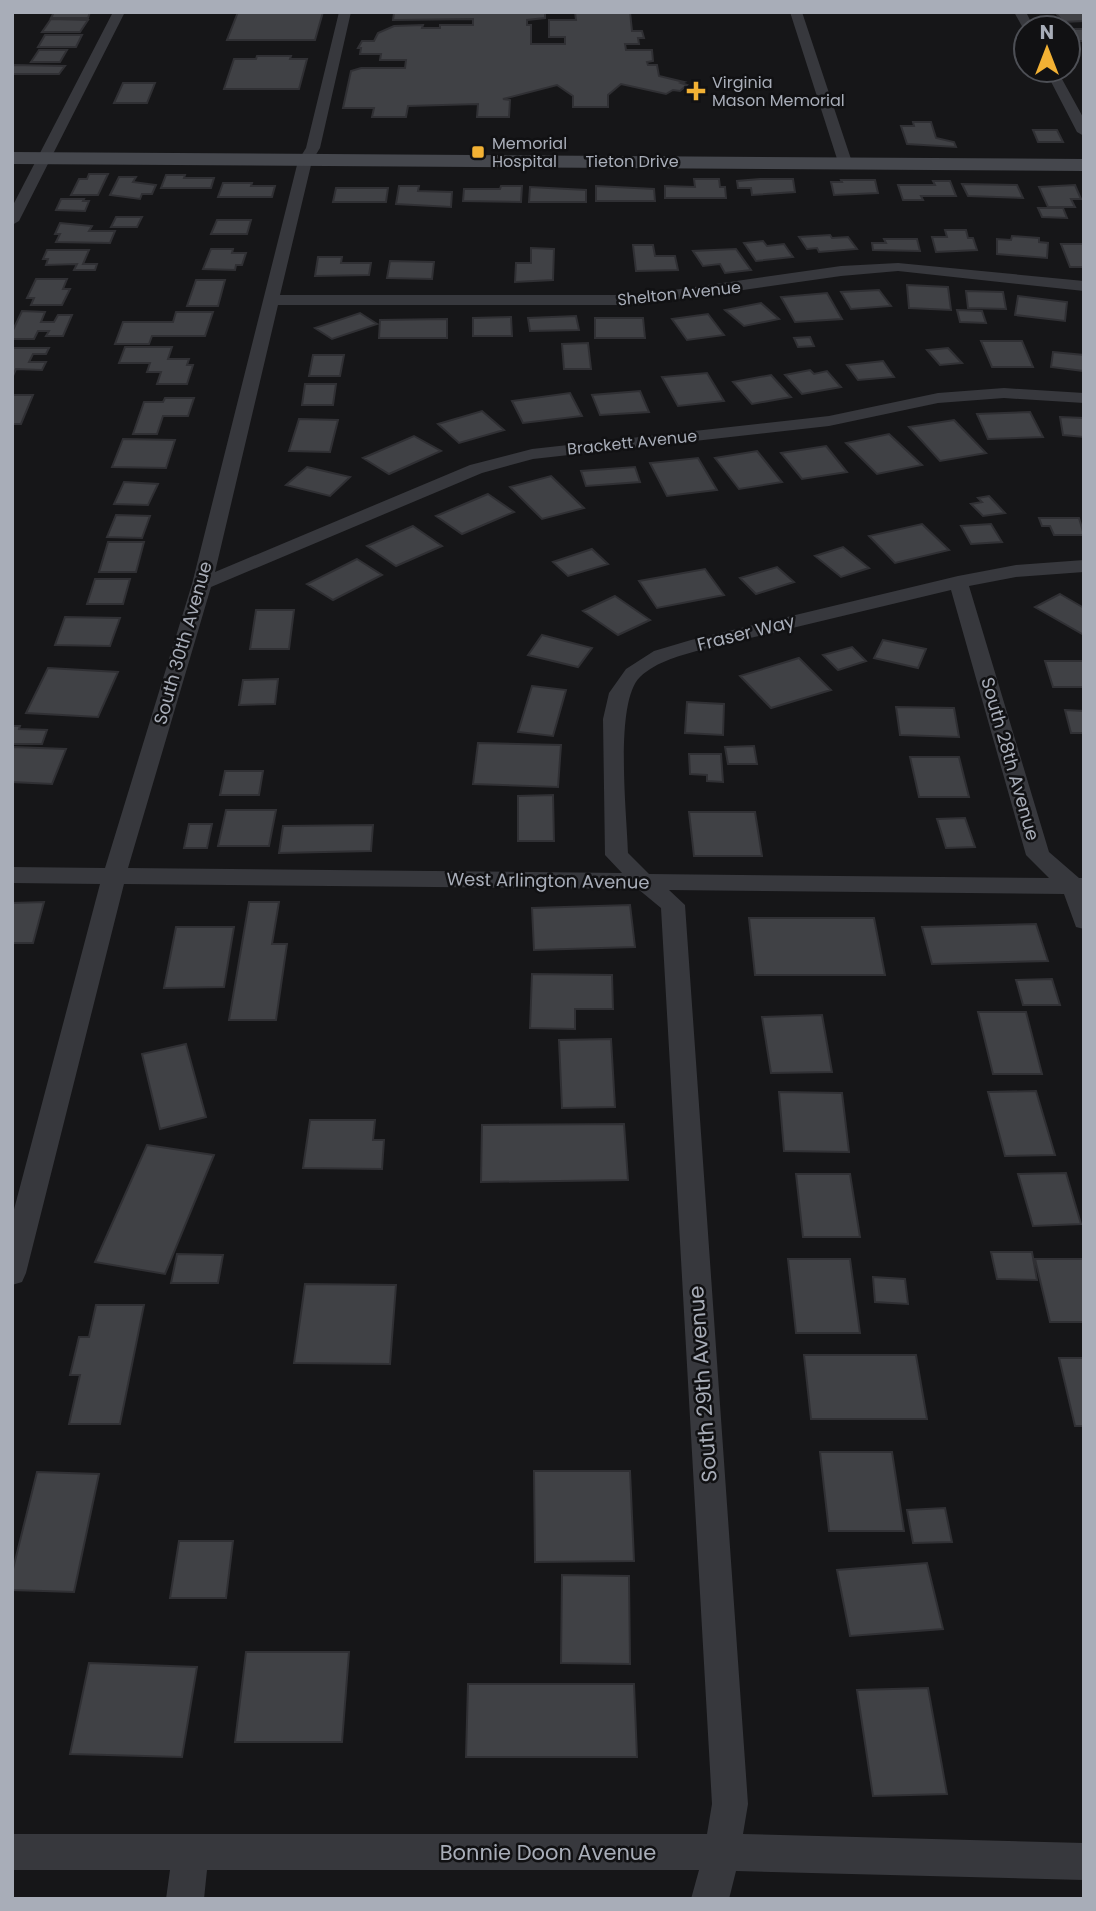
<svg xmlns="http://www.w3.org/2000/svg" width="1096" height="1911" viewBox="0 0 1096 1911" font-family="Poppins,sans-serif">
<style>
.building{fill:#404145;stroke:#303034;stroke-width:2}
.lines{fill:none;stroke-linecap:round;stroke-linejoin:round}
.street{fill:#37383d;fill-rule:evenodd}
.secondary{fill:#45474d;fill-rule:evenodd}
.poi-dot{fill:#f2b134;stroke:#111113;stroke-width:2.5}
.labels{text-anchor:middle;stroke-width:5;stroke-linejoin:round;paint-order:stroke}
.far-poi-label{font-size:16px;fill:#a8adb8;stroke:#111113;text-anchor:start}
.far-street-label{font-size:16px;fill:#a8adb8;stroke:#111113}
.street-label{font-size:18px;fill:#a8adb8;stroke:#111113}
.near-street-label{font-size:21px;fill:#a8adb8;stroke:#111113}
</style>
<rect width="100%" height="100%" fill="#161618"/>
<path class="building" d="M54,12H90L88,18H51Z
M238,12H323L315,40H227Z
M545,12V18L527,20V25H531V44H565V37H549V20H576L575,12H630L632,31H642L644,38H638L639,44H625L626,50H652L653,61L647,62L648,65H657L659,76L684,82L681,83L687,85L680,91L673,90L666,94L621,84L608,95V107H573V96L557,85L503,99L510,100L509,117H477L478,104L408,106L406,117H372L374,108H343L351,71L361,68H405L406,60H380L381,54H360L361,48H358L362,41H374L378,33L394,26L423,25L422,28H440V25H473V19L393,20L394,13L389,12Z
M1084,12V21L1063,22L1056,13Z
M51,19L88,20L80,32H42Z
M1068,29H1084V41H1074Z
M45,35H82L76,47H38Z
M39,50H67L60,62H31Z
M257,56H291L290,59H307L299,89H224L234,59H256Z
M12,65L65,66L59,74H12Z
M123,83H155L147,103H114Z
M913,122H931L936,138L954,142L956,147L907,144L901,126H914Z
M1033,130H1057L1063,142H1038Z
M89,174H108L98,195H71L79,179H87Z
M166,175H185L184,178H214L211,188H161Z
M119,177H136L133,182L156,185L152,194H142L140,199L110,195Z
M694,179H719L720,187H725L726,198H665V186L695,187Z
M760,179H793L795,192L752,195L751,188H738L737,181Z
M841,180H875L878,193L834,195L831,182H842Z
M933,181H950L956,196H921L923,200H903L898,185H935Z
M223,183H252L251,186H275L272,197H218Z
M962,184L1017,185L1023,198L968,196Z
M1075,185L1081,199H1071L1075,207H1048L1039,187Z
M399,186H419L418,191L452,192L451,207L396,204Z
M501,186H522L521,202L463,201L464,189H500Z
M596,186L654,189L655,201H596Z
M530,187L586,190V202H529Z
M336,188H388L386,202H333Z
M61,199H84L83,201H89L85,211L56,210Z
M1038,208H1063L1067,218L1042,217Z
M116,217H142L137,227H111Z
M217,220H251L247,234H211Z
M60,223L92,226L89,231H115L110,243L56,242L60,234H55Z
M945,230H966L968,238H973L977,250L936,252L932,237H947Z
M830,235L832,238L848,237L857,249L819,252L817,248L807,249L799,237Z
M1012,236L1039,238V242L1048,243L1047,258L997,254V239L1011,240Z
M884,239H917L920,251L873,250L872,243H886Z
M763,241L767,246L784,244L793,257L756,261L744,243Z
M1061,244H1084V267H1070Z
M633,245H653L655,256H675L678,270L636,271Z
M531,248L554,249L553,280L515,282L516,263H531Z
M211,249H233L232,253H246L242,265H236L235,270L203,269Z
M736,249L751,270L725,273L720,264L703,266L693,251Z
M47,250H89L83,264H97L95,270H74L77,264L46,265L48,259H43Z
M318,257H342L341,263H371L369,275L315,276Z
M390,261L434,262L432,279L387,278Z
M36,279H67L63,289H70L62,305H31L34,298H27Z
M196,280H225L218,306H187Z
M907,285L948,287L951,310L909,308Z
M879,290L891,306L851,309L841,292Z
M966,291L1003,292L1006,309L968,308Z
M827,293L842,319L795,322L781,297Z
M1018,296L1067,302L1065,321L1015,315Z
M761,303L779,319L744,326L725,310Z
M957,310L982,311L986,323L960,322Z
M22,311L45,312L41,322H54L58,315H72L63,336H46L49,331H38L34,339H12V332Z
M176,312H213L205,336H152L149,344H115L123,322H173Z
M360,313L377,324L332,339L315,328Z
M708,314L724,335L687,340L672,319Z
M576,316L579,330L530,331L528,318Z
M511,317L512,336H473V318Z
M595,318H643L645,338H595Z
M447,319V338H379L380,320Z
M810,337L814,346L798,347L794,338Z
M981,341H1022L1033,367H992Z
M588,343L591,369H564L562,344Z
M125,347H172L168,359H189L187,365H193L187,384H157L161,372H147L150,363H119Z
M12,348H49L46,354H33L29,362H46L42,370L16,369L12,378Z
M948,348L962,363L940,365L927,350Z
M1053,352L1084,355V371L1051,367Z
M313,355H344L340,376H309Z
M883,361L894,377L858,380L847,365Z
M810,370L814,374L827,371L841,387L802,394L785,375Z
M707,373L724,401L678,406L662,377Z
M771,375L791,397L752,404L733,382Z
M305,384H336L333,405H302Z
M640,391L649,412L600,415L592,395Z
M570,393L582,416L523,423L512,401Z
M12,395H33L21,424H12Z
M165,398H194L188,416H163L157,434H133L144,402H163Z
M482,411L504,430L459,443L438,424Z
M1030,412L1043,437L988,439L977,414Z
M1060,417L1084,418V437L1063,435Z
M299,419L338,420L330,452L289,451Z
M954,420L986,453L940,461L909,427Z
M889,434L922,465L877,474L846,443Z
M414,436L441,451L389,474L363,458Z
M123,439L175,440L166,468L112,467Z
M826,446L847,472L802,479L781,453Z
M757,451L782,482L739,489L715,458Z
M698,458L717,490L667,496L650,463Z
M307,467L350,477L330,496L286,485Z
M635,467L640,482L586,486L581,471Z
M551,476L584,508L542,519L510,487Z
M124,482L158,484L148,505L114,504Z
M488,494L514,512L462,534L436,516Z
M989,496L1005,513L983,516L971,504L982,502L978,498Z
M116,515L150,516L142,538L107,537Z
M1039,518H1079L1084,535H1054L1050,526H1042Z
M922,524L949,550L895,563L869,536Z
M991,524L1002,542L971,544L961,526Z
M413,526L442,546L396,566L367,546Z
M108,542H144L136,572H99Z
M843,547L869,568L841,577L815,556Z
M592,549L608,564L568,576L553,562Z
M357,559L382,575L333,600L307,584Z
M777,567L794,582L756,594L740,578Z
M705,569L724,595L657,608L639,581Z
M95,579H130L123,604H87Z
M1060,594L1084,608V635L1035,607Z
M615,596L650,620L618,635L583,611Z
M256,610H294L289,649H250Z
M65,617L120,618L110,646L55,645Z
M542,635L592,648L578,667L528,655Z
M883,640L926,649L918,668L874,658Z
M852,647L866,661L838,670L823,655Z
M799,658L831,690L771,708L740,676Z
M1045,661H1084V687H1053Z
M48,668L118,672L98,717L26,713Z
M278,679L275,704L239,705L243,680Z
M532,686L566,690L553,736L518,732Z
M687,702L724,704L723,735L685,733Z
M896,707L954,708L959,737L900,735Z
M1065,710L1084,711V733H1071Z
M12,726H20L19,729L47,730L42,744H12Z
M478,743L561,745L558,787L473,784Z
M754,746L757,764H728L725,747Z
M12,747L66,749L52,784L12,782Z
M689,754H721L723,782L707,781V775L690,774Z
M910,757H959L969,797H919Z
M225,771H263L259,795H220Z
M553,795L554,841H518V796Z
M226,810H276L269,846H218Z
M689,812H755L762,856H694Z
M965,818L975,847L946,848L937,819Z
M189,824H212L207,848H184Z
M373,825L371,851L279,853L283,826Z
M44,902L33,943H12V903Z
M249,902H279L272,944H287L276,1020H229Z
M630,905L635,947L534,950L532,908Z
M749,918H874L885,975H755Z
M1036,924L1048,961L932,964L922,927Z
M176,927H234L224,987L164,988Z
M532,974L612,975L613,1009H575V1029L530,1028Z
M1052,979L1060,1005H1023L1016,980Z
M978,1012H1026L1042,1074H993Z
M822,1015L832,1072L771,1073L762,1017Z
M611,1039L615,1107L562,1108L559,1040Z
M186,1044L206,1117L160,1129L142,1054Z
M1036,1091L1055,1155L1005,1156L988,1092Z
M779,1092L842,1093L849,1152L784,1151Z
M310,1120H375L373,1140H384L382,1169L303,1168Z
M624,1124L628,1180L481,1182L482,1125Z
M147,1145L214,1155L165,1274L95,1262Z
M1066,1173L1081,1224L1033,1226L1018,1174Z
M796,1174H850L860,1237H803Z
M991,1252H1032L1037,1280L997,1279Z
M177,1254L223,1255L218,1283H171Z
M788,1259H850L860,1333H796Z
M1035,1259H1084V1322H1050Z
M873,1277L905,1279L908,1304L875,1302Z
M305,1284L396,1285L390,1364L294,1363Z
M96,1305H144L120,1424H69L80,1375H70L79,1337H89Z
M804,1355H916L927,1419H811Z
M1059,1358H1084V1426H1075Z
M820,1452H892L904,1531H829Z
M534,1471H630L634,1561L535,1562Z
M37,1472L99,1474L74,1592L12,1590V1573Z
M945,1508L952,1542L913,1543L907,1510Z
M179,1541H233L226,1598H170Z
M927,1563L943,1629L850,1636L837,1570Z
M562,1575L629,1576L630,1664L561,1663Z
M246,1652H349L342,1742H235Z
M89,1663L197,1667L182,1757L70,1754Z
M468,1684H634L637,1757H466Z
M928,1688L947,1794L873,1796L857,1690Z"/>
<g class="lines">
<path class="street" d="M113,12H125L19,221L12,225V207Z
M339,12H351L320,148L312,161L280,295H639L841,266L898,263L1084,281V291L898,271L841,276L639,305H278L215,572L470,465L532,449L829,416L938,393L1004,388L1084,393V403L1004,398L938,403L829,426L533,459L482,473L211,587L128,868L622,873L605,855L603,719L609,693L626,669L654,651L691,640L958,576L1016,565L1084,560V572L1016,577L969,586L1049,852L1079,878H1084V929L1076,927L1064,894L669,890L685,905L748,1804L743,1834L1084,1843V1880L736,1871L729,1899H691L699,1870H207L204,1899H166L170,1870H12V1834H707L712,1804L661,908L638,889L124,884L26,1273L22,1282L12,1285V1217L100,884L12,883V867L105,868L192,584L298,161L306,148ZM951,590L1026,855L1049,878L649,874L628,853C627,815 614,702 640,677C657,661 682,655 704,649Z
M790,12H802L852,162L850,165H840L838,162Z
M1014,12H1026L1034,28L1024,30Z
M1045,70H1057L1084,119V136L1077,132Z"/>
<path class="secondary" d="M12,152L1084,159V171L12,164Z"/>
</g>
<g class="poi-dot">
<path d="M692.5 80.5h7v7h7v7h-7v7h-7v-7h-7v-7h7z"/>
<rect x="471" y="145" width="14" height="14" rx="3.5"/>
</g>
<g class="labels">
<g class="far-poi-label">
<text x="712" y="88">Virginia<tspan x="712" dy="18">Mason Memorial</tspan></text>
<text x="492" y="149">Memorial<tspan x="492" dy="18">Hospital</tspan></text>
</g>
<g class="far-street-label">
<text x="632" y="167">Tieton Drive</text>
<text transform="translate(679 293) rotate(-6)" y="6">Shelton Avenue</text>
<text transform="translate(632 442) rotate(-6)" y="6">Brackett Avenue</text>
</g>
<g class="street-label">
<text transform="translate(746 633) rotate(-14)" y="6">Fraser Way</text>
<text transform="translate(183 643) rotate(-74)" y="6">South 30th Avenue</text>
<text transform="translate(1010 759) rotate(74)" y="6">South 28th Avenue</text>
<text transform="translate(548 881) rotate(1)" y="6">West Arlington Avenue</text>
</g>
<g class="near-street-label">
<text transform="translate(703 1384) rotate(-94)" y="7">South 29th Avenue</text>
<text x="548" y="1860">Bonnie Doon Avenue</text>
</g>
</g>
<rect width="1096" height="1911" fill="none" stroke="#a8adb8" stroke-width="28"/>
<g transform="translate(1047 49)"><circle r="33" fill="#111113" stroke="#4d4f55" stroke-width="2"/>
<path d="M0-5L12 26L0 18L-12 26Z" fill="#f2b134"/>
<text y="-10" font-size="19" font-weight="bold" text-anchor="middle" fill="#a8adb8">N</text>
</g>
</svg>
